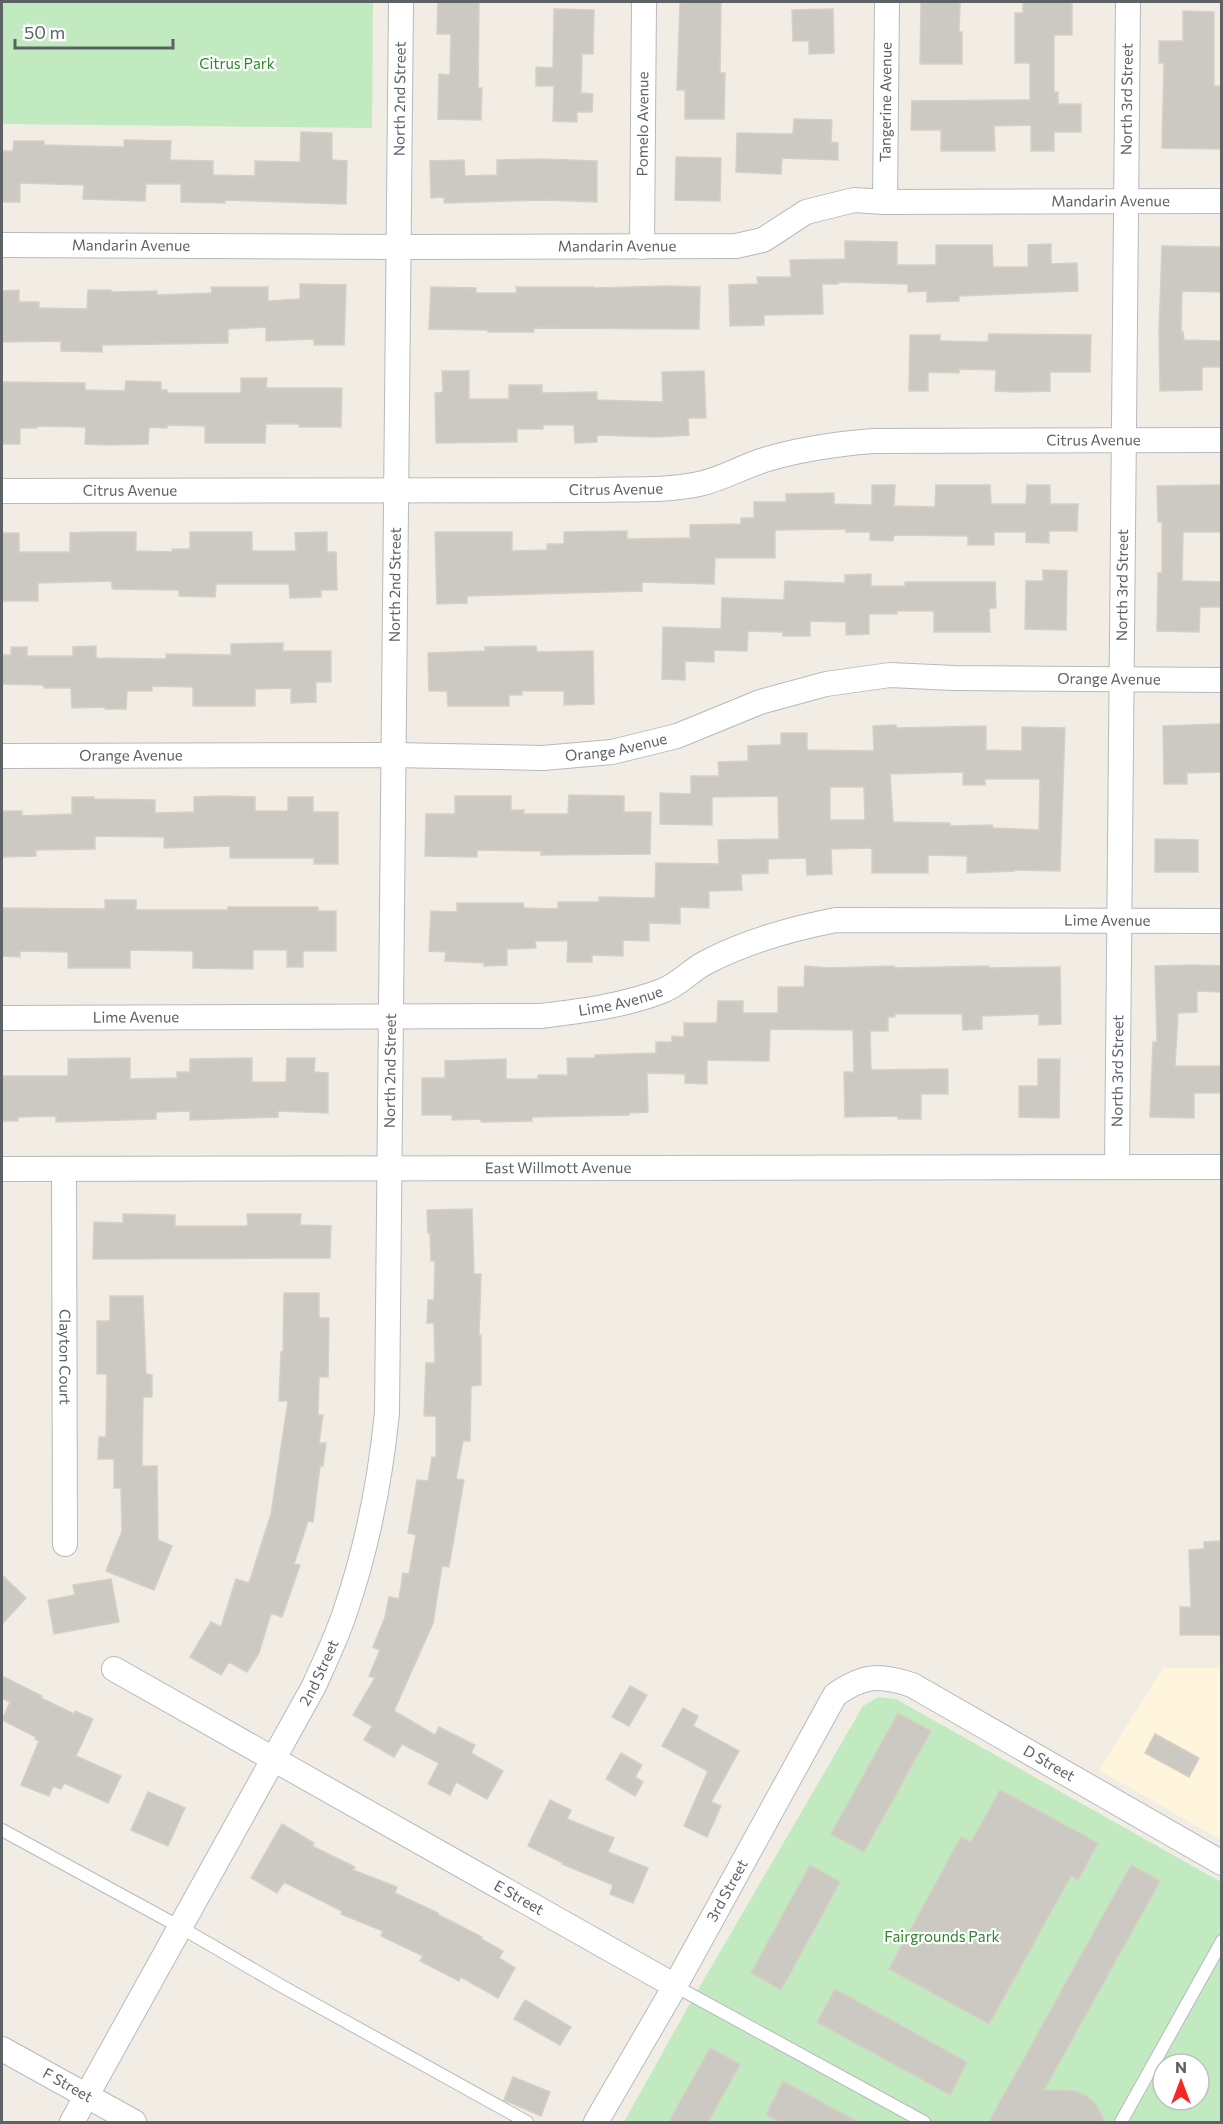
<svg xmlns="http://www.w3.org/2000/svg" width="1223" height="2124" viewBox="0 0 1223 2124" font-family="Commissioner,sans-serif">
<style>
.commercial{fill:#fff5dc}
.green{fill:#c2eac0;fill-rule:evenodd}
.building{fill:#ccc8c2;stroke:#d6cfc3;stroke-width:1.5;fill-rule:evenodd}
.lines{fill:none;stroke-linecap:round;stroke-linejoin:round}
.lane-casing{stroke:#b6b9bd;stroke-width:14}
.street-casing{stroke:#b6b9bd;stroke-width:26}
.lane{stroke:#fff;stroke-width:12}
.street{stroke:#fff;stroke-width:24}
.labels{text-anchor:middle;stroke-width:4.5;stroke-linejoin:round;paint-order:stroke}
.park-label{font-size:15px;fill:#2e862d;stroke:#fff}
.street-label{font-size:15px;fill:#5d6267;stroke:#fff}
</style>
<rect width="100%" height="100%" fill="#f1ede5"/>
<path class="commercial" d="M1163,1668H1221V1840L1099,1770Z"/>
<path class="green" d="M2,2H373L372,128L2,124Z
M878,1697L896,1699L1221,1882V2122H624L688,2007L863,1706ZM1163,2064H1199V2100H1163Z"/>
<path class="building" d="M438,2H479L478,88H482L481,120L438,119L439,74L450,75L451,34H437Z
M680,2H721L720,73H725L724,119H685V90H677Z
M921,2H960L959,32H962V64H920Z
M1023,2H1072V35H1054V92H1058V104H1081V132H1054V151H1031V125L994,126L995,151H941V130H911L912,101L1030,100V63H1015V13H1023Z
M554,9L594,10L593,54H582L581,93L593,94L592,112H577V122L553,121L554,86H536V67L553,68Z
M833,9L834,53L809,54V41H793L792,10Z
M1183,11L1214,12V86H1221V149L1162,148L1164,63H1159V41H1183Z
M794,119L832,120L831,142L838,143V160L782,158L781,174L736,172L737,133L793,134Z
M301,132L332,133V160L347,161L346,204L225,200V203L181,202V184H146L145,201L83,199L84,185L20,183V202H2V151H13L14,141H44V145L124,147V140L171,141L170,160L213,161V175L255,176V161L300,162Z
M676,157L721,158L720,201L675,200Z
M541,159L597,161V202L546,200L444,203V197L431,198L430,161L464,160L465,176L497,175V160Z
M845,241L897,242V265H936V245H992L993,267H1028V245L1051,244V264L1077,263L1078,291L959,296V301L927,302V291L908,292V284L838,282V284H822L823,314L764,315V325L730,326L729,285L758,284L757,277H791L790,260L845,259Z
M1162,246L1221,247V292L1182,291L1181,333L1183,332L1184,340L1221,341V367H1202V390L1160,391L1159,333Z
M300,284L346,285L344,345H314V339L266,341V327L228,329V343L102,345V352L61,351V341L2,342V291L19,290V302H39V308L87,309L88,290H111V292L157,291V295L212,293L211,287H268V301L300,299Z
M668,286L700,287L699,329L533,328L534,332H488V330L429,329L431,287L476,288V293H517L516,287H594V288Z
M989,334L1091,335L1090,372H1050V391L1017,392L995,391L996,370L959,369V373L928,372V391H909L910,335H940V341L988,342Z
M442,371H469V399H509V385H542V393L597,392V400L663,402L662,372L704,371L706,418H688L689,435L656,437L597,435V442L575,443L574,425H543V429H517V442L436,443L435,393L443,392Z
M241,378H267L266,388H342L341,427H299V424H266L265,443H205V426L167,425V428L149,427L148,444L108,445L85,444L86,427L37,426V428H20V444H2V382L85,383V390L125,391L126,381L161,382V390H167V393H241Z
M872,485H895L894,506L935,507L936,485H990L991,504H1026L1027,485H1050V504H1078L1077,531H1049V543L1026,542V532H994V545H968V536L894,535L893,541L870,540V532H846V529L775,530V558H715L714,584L642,582V591L467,596V603L437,604L435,532H512V551L547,550V544H564V532L627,531V539L690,538V525L741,524V518H754V502H786V494L834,493V504L872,505Z
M1221,485V532H1183L1182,581L1221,582V607H1200L1199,632L1157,631L1158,573H1162V522H1158L1157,486Z
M91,532H136V551L172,552V549H190V532H252V551H296L295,533L327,532V552H336L337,590H321V597L290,598L289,584H216L215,597L179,596V590L112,589V581L38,583V601H2V533H19V552H70V533Z
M1043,570L1067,571L1066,630L1025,629L1026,581H1043Z
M871,574V586H905V582H995L996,608H989L990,632H934V611H897V614H869V634L846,635V622L810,621V636H783V632L748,631L747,651L714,650V662L685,661V680L662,679L663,627L721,629L722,598L784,600L785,581L845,583V575Z
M283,643V651H331V682H316V702L291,703V688L255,689V706H193V687L152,686V691H127L126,709H105V707L72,708L71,688H44L43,685L2,684V655H11V647H27V656H73V647L96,646V658L166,659V654L231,655V644Z
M536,646L537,652L593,651L594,704L564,705V691H522V695H509V706H448L447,691H429L428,653L485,651V647Z
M1221,724V772L1187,773V784H1164L1163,726Z
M896,725V728L986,726V750L1022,751V727L1065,728L1060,871L1014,870V871L967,873V856L928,855V873H872V848L831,849L832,874L807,875L806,858L768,859V873L741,874L742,890L709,891V908L680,907V924L649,923V941L623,940V956L592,955V962H567L568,941H535L536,948L507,949V965L484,966V963L445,961L446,952L429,951L431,911L457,912V903H523L524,908L558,909V902H599V897L655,898L656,863L719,864L718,840L779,839L778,796L712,797V825L660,824V793L691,794V776H719L718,762L748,761V746L781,745V733H807V750L874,751L873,726ZM963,772V785H985V779H1040L1039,830L993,828L992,825L950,826V823L893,822L890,774ZM830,787H864L865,820H830Z
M569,795L624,796V812H651L650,854L541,855V851L477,850V857L425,856L426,814H455V796H511V810H524V814H568Z
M221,796L255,797V811H288V797H313V812H338V864H314V858H230V846L164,848V837L95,836V849L36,850V856L2,857V811H22V816L72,814V797H94V799L155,800V813L194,812V797Z
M1155,839L1198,840V872H1155Z
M105,900H136V910H228V907H318V911H336V951H303V967H287V950H253V969L193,968V951L130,950V968H68V952L20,951V957L2,956V908L105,909Z
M1196,965L1221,966V992L1197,991V1012L1178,1013L1175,1066H1221V1093H1194V1118L1150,1117L1153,1042H1157L1155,966Z
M805,966L830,968L894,966V968L989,966V968L1060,967L1061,1024L1039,1025V1014L982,1016V1029L963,1030L962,1014H895V1017H888V1031H870L871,1070L948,1069V1094H921V1119H898V1116L845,1117L844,1072H854L853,1030L770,1029L769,1061L707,1060V1084L685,1083V1074L647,1073L648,1112L629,1113V1115L532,1117V1121L481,1122V1119L452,1120V1115H422V1078H445V1061L506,1059V1079H538V1075H568L567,1058H595V1055L656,1053V1042H672V1036L684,1037V1023H717L718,1001H743V1013H778V987H804Z
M130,1058V1079L177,1078V1072H190V1059L252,1058V1082H286L287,1058H315L314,1072L328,1073V1113L278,1111V1117L190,1120V1111L156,1112V1119L56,1122V1116L18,1117V1121H2V1076H68V1059Z
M1038,1059H1060L1059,1118L1019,1117V1086H1038Z
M472,1209L474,1274H481L479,1335H481V1385L471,1386L470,1441H463L456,1479L464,1480L449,1567L442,1566L433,1623L394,1711L435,1735L439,1727L475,1745L471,1753L503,1771L487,1799L456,1782L450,1795L428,1784L439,1763L402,1744L394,1757L364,1740L372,1726L353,1715L375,1678L369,1676L380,1650L373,1647L385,1617L389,1597L399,1599L403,1573L409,1574L416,1535L408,1533L417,1480L428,1481L432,1457L436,1458V1416H424L426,1363H435L434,1323H427L428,1300H434L435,1261H431L430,1232L428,1233L427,1210Z
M123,1214L175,1215V1226H248L247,1214H301L300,1225L331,1226L330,1258L93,1259L94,1222L123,1223Z
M284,1293H319V1318H329L328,1377H319L318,1415H323L319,1443H326L323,1466H320L313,1522L308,1521L294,1564L300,1565L282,1617L271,1613L259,1653L247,1672L229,1662L221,1675L190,1657L211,1622L221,1627L236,1579L249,1583L271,1514L288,1401H279L281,1352H283Z
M110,1296H143L146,1374L152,1375V1397H143L142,1466H157L158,1540L172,1546L154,1590L106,1571L122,1531L121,1488H114V1459H98L99,1437H106L107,1374H97V1321H110Z
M1221,1541V1635H1180V1607H1191L1189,1550L1204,1549V1542Z
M2,1575L26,1598L2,1624Z
M111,1579L119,1622L54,1634L48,1600L75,1595L73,1585Z
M2,1676L42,1696L41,1698L74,1714L75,1711L93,1719L76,1756L121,1776L108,1803L64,1783L61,1789L53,1786L49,1796L21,1785L39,1741L35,1739L36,1737L2,1720L10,1702L2,1698Z
M630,1686L647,1695L629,1726L612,1717Z
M683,1708L698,1716L693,1726L739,1751L711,1802L721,1806L707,1837L684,1826L708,1771L662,1746Z
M898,1713L931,1731L864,1852L831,1834Z
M1155,1734L1199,1758L1189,1777L1145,1753Z
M621,1753L642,1765L635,1777L643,1782L635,1796L606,1779Z
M1000,1790L1098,1843L1078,1880L1071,1876L989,2024L889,1969L961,1837L971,1842Z
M148,1792L185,1808L168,1846L131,1830Z
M550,1800L571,1810L567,1819L614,1838L608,1852L648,1868L633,1903L610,1894L613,1885L562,1864L563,1863L528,1846Z
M282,1824L314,1843L312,1846L355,1867L353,1870L397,1887L395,1893L438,1913L437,1914L482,1937L481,1939L503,1951L499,1958L515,1968L498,1998L461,1977L459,1981L420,1961L423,1956L381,1936L383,1931L341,1914L342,1911L284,1882L277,1893L251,1878Z
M810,1865L840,1882L781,1990L751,1973Z
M1131,1865L1160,1881L1044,2090L1075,2091L1086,2096L1095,2103L1105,2122H989Z
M835,1989L967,2062L950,2095L817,2022Z
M525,2000L571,2027L560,2045L514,2019Z
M710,2048L740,2064L708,2122H669Z
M513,2077L550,2092L541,2116L504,2100Z
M783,2081L858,2122H780L766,2115Z"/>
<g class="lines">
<g class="lane-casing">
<path id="lane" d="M2,1830L180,1927L278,1984L527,2122
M675,1986L924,2122
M1121,2122L1222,1941"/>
</g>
<g class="street-casing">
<g id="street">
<path id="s1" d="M885,202L887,2"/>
<path id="s2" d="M2,245L399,247L736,246L763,240L806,212L854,200L885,202L1222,201"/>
<path id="s3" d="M642,247L644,2"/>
<path id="s4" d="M2,491L598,490C631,489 666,491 699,484C722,479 742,467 764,460C800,449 835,444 873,441L1222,440"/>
<path id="s5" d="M2,756L393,755L543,758L612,752L677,736L760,702L826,684L890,675L954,678L1222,680"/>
<path id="s6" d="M2,1018L540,1016C582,1011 623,1006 662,991C678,985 690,971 705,963C746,941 790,929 836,920L1222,921"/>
<path id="s7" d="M1117,1167L1128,2"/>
<path id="s8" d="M2,1169L1222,1167"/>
<path id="s9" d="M64,1169L65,1544"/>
<path id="s10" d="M114,1669L675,1986"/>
<path id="s11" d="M2,2049L134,2122"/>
<path id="s12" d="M72,2122L314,1686C324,1663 336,1639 344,1615C367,1549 380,1482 387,1413L401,2"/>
<path id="s13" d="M596,2122L675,1986L835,1695C863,1675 879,1674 912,1685L1222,1863"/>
</g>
</g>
<use href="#lane" class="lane"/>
<use href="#street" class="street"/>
</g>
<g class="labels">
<g class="park-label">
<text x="237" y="69">Citrus Park</text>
<text x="942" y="1942">Fairgrounds Park</text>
</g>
<g class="street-label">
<text dy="5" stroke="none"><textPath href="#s7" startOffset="1068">North 3rd Street</textPath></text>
<text dy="5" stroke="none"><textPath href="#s12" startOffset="2097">North 2nd Street</textPath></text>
<text dy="5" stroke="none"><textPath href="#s1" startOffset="100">Tangerine Avenue</textPath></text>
<text dy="5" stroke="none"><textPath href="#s3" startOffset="123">Pomelo Avenue</textPath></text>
<text dy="5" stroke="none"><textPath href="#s2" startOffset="1119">Mandarin Avenue</textPath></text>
<text dy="5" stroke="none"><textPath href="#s2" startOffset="129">Mandarin Avenue</textPath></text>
<text dy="5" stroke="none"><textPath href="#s2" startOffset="615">Mandarin Avenue</textPath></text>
<text dy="5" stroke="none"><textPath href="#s4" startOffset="1098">Citrus Avenue</textPath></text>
<text dy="5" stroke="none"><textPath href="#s4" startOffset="614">Citrus Avenue</textPath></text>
<text dy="5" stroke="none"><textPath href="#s4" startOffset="128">Citrus Avenue</textPath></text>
<text dy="5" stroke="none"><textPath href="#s7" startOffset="582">North 3rd Street</textPath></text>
<text dy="5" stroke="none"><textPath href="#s12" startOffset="1611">North 2nd Street</textPath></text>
<text dy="5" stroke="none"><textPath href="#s5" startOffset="1119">Orange Avenue</textPath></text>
<text dy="5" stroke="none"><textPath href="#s5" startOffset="615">Orange Avenue</textPath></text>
<text dy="5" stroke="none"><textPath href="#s5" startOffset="129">Orange Avenue</textPath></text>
<text dy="5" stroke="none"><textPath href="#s6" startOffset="1124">Lime Avenue</textPath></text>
<text dy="5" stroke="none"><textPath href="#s6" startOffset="620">Lime Avenue</textPath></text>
<text dy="5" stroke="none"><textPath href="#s6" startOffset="134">Lime Avenue</textPath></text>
<text dy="5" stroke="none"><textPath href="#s7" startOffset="96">North 3rd Street</textPath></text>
<text dy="5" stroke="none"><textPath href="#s12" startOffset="1125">North 2nd Street</textPath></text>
<text dy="5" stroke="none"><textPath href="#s8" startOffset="556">East Willmott Avenue</textPath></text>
<text dy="5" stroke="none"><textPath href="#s9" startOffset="188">Clayton Court</textPath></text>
<text dy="5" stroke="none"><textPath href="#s12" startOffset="513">2nd Street</textPath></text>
<text dy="5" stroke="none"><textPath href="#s13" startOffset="729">D Street</textPath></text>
<text dy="5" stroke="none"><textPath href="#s13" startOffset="266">3rd Street</textPath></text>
<text dy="5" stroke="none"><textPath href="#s10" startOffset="465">E Street</textPath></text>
<text dy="5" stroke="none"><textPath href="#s11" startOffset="75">F Street</textPath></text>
</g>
</g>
<rect width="1223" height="2124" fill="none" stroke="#5d6267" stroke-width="6"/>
<g transform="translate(1181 2082)"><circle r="28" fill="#ffffff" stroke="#bec0c2" stroke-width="1.5"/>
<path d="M0-4.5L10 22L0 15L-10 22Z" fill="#f92623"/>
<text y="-9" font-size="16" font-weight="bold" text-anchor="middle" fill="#5d6267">N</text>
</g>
<path d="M15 39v9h158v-9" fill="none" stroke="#5d6267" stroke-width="3"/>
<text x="24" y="39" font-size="18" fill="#5d6267" stroke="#ffffff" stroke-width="4.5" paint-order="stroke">50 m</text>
</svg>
